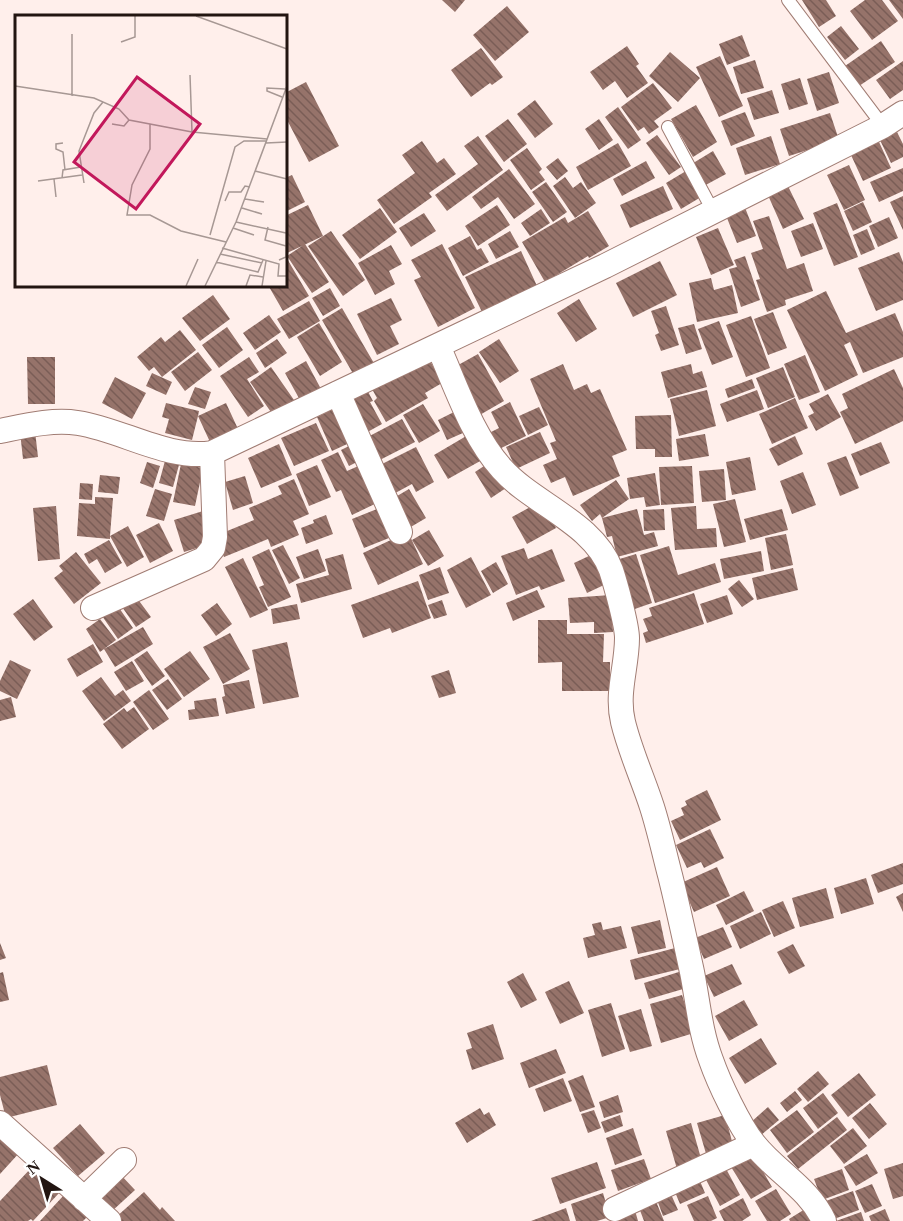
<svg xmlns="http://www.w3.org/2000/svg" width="903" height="1221" viewBox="0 0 903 1221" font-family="'Times New Roman',serif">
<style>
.building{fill:url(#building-back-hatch)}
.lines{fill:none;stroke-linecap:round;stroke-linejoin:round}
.service-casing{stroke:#a07c73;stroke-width:14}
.minor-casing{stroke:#a07c73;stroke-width:26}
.service{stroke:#fff;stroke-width:12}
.minor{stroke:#fff;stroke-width:24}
.inset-road{fill:none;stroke:#a79894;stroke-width:1.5}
.view{fill:#c2185b;fill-opacity:0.15;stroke:#c2185b;stroke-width:3}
.inset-edge{fill:none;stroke:#221511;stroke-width:3}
</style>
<defs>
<pattern id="building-back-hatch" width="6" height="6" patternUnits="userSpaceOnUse" patternTransform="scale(1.5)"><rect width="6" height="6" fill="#96736a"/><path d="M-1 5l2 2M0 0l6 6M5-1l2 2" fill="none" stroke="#7a5d56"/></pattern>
</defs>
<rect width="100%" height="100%" fill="#ffefeb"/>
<path class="building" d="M442,0H465L455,12Z
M802,0H826L836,16L819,27Z
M865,0H882L898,21L872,40L850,11Z
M889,0H903V19Z
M507,6L529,32L495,61L473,35Z
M841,26L859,49L845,60L827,37Z
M742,35L750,56L727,65L719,44Z
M881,41L895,62L859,86L845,66Z
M627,46L639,64L636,66L648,83L627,98L615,81L603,90L590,72Z
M481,48L503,77L492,85L490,83L471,97L451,70Z
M670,52L700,78L678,102L649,76Z
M720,56L743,106L719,117L696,67Z
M755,60L764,88L741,94L733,67Z
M903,61V90L890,99L876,80Z
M829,72L839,103L817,111L807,79Z
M800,78L808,104L789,110L781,84Z
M306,82L339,146L309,162L285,116V93Z
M653,83L672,108L654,121L659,127L649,134L644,127L638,131L621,107Z
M772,90L779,113L754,120L747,98Z
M535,100L553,124L535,138L517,114Z
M696,105L717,142L693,157L671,119Z
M618,107L641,140L628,149L605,117Z
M745,112L755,136L731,146L721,121Z
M830,113L839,140L789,156L780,129Z
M508,119L527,144L504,162L485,136Z
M599,119L613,140L599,150L585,129Z
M897,132L903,144V157L891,163L880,140Z
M657,135L681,167L669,175L646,143Z
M478,136L503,170L447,211L435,195L478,164L464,146Z
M771,136L780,164L745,175L736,148Z
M422,141L437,163L444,158L456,174L429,193L432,197L394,224L377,200L415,173L402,155Z
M879,142L891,168L863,181L851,155Z
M618,143L631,166L588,190L576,167Z
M527,148L542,169L539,172L545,180L531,190L510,160Z
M713,151L726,174L702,187L690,165Z
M558,158L568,171L557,180L546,167Z
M646,161L655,178L622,196L613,179Z
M849,165L865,200L844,210L827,175Z
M903,168V191L879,202L870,182Z
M509,169L535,204L514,219L498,197L481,209L472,197Z
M686,171L701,197L681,209L666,183Z
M292,175L305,202L285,212V178Z
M565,177L573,188L581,182L596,203L575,218L553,186Z
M546,182L567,212L553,222L532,192Z
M787,184L804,219L783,229L767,193Z
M663,186L673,209L630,228L620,205Z
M903,196V230L890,202Z
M863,202L872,222L853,231L844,211Z
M837,203L858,257L834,266L813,213Z
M308,205L323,236L285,254V216Z
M497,205L510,225L478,246L465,226Z
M744,205L756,236L737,243L725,213Z
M380,208L397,232L360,259L342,235Z
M541,209L550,223L530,236L521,223Z
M588,211L609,246L589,258L588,256L545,282L522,242L565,217L568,223Z
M424,213L436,231L411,247L399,228Z
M769,216L787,269L804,263L813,291L785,300L786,305L767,312L756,280L760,279L751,253L763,249L753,221Z
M889,217L898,238L878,247L869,226Z
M813,223L823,249L801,257L791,231Z
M718,228L734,265L711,275L696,237Z
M867,229L875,249L861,255L853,235Z
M331,231L365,280L343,296L308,246Z
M510,231L519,247L496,259L488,244Z
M470,236L477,250L481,248L489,262L463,276L448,248Z
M305,244L329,282L312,293L287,256Z
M442,244L475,308L438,327L414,280L421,277L411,260Z
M391,245L402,264L389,271L395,284L375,295L358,263Z
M521,251L537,286L482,312L465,277Z
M899,252L903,262V300L876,311L858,268Z
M745,256L760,300L741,307L729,269L737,267L734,260Z
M286,257L309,296L283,311L268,285H285Z
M660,261L677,295L633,317L616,283Z
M711,278L714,290L732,285L738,313L697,322L689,283Z
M330,288L340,306L323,316L312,298Z
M826,291L846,333L895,313L903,332V357L863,373L850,342L844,345L858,375L825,391L787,310Z
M213,295L230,319L200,341L182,318Z
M391,298L402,320L390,326L399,344L377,355L357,314Z
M579,299L597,329L576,342L557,313Z
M309,301L320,321L289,339L277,319Z
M666,306L679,345L661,351L655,335L659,333L651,311Z
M342,308L375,365L355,377L322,320Z
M773,312L787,348L768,355L754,319Z
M269,315L281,332L255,350L243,333Z
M751,316L770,368L746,377L726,325Z
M719,321L733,357L712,365L698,329Z
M319,323L342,362L320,376L297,337Z
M694,324L702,349L686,354L678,328Z
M227,327L243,350L219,368L202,345Z
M180,330L196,350L162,377L154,367L149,371L137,357L161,337L165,342Z
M277,339L287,353L265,368L256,353Z
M499,339L519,371L500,383L479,352Z
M198,352L212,370L185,391L171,372Z
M478,354L504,401L478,416L451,369Z
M805,355L820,392L799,400L784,364Z
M27,357H55V404H28Z
M249,357L259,372L247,379L264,406L248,417L220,376Z
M428,357L442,383L425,393L428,398L386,422L374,401L377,398L372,389Z
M306,361L321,389L300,400L285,373Z
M563,364L574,390L587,384L591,393L600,389L627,450L612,456L620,476L573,496L565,477L551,483L543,465L557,459L550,443L556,441L530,379Z
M691,364L693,374L702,371L707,387L668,398L661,372Z
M271,367L294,400L273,415L250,382Z
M783,367L795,397L768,408L756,378Z
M894,369L903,388V421L855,444L840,412L848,408L842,394Z
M152,373L172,382L166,395L146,386Z
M115,377L146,393L132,419L102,403Z
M752,379L755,388L728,398L725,389Z
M195,387L211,392L205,409L188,404Z
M366,388L373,401L370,402L382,424L362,435L342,401Z
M707,390L716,426L679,436L670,399Z
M757,390L764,409L727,422L720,404Z
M828,394L841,417L816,431L808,416L814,413L809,404Z
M795,398L808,428L772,444L759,414Z
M510,402L526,436L495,451L487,434L499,428L491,412Z
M166,403L199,411L198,416L226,403L238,429L210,442L198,416L192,440L165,433L169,419L162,417Z
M423,404L440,431L419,443L403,415Z
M342,405L358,439L332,451L317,417Z
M539,407L548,425L528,435L519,416Z
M462,408L472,429L447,440L438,420Z
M671,415L672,457H655V449H636L635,416Z
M402,419L415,442L372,464L360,441Z
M316,423L329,451L294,466L281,438Z
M35,431L38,457L23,459L20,432Z
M540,432L550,453L516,469L506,447Z
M705,434L709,456L679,461L676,439Z
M468,435L482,460L448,479L434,455Z
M795,436L803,454L778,466L769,449Z
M357,442L365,458L349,466L341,450Z
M881,442L890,463L860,476L851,454Z
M279,444L292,475L261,488L248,458Z
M416,447L434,482L416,492L412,484L386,498L372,469Z
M338,452L347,471L363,464L381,501L352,515L341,490L336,492L321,460Z
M846,456L859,488L840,496L827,463Z
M166,457L180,461L173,487L159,483Z
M750,457L756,490L732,495L726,462Z
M493,460L509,486L491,498L475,472Z
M147,462L160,466L153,488L140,483Z
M181,464L203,468L195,506L173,502Z
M317,465L331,497L309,506L296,474Z
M692,466L694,503L661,505L659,467Z
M724,469L726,500L702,502L699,471Z
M803,472L816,505L792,514L780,481Z
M655,473L660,505L646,507L644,497L630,499L627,478Z
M100,475L120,477L118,494L98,492Z
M245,476L253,503L233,510L225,482Z
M294,479L309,514L293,521L299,535L271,547L268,539L224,557L215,536L254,520L249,508L282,494L278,486Z
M616,480L629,499L602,518L600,514L592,521L580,505Z
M80,483L93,484L92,500L79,499Z
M155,489L172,494L164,521L146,516Z
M409,489L426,518L409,528L392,499Z
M95,497L113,498L110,536L128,526L144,557L127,567L110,536V539L77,536L79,503L95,504Z
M735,499L746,542L724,547L713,504Z
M534,505L540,516L547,512L556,528L527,544L512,517Z
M56,506L60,559L38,561L33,508Z
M696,506L697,529L716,528L717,547L675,550L671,508Z
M377,509L389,538L364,548L352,519Z
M637,509L644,535L654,532L658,546L617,557L612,536L607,537L602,518Z
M664,509L665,530L644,531L643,510Z
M782,509L788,530L750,540L744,519Z
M203,511L213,543L184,552L174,520Z
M326,515L333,534L306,544L301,528L314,523L313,520Z
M159,523L173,551L150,563L136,535Z
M429,530L444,556L428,566L412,540Z
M408,532L423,564L378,585L363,553Z
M786,534L793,565L771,570L765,538Z
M109,540L122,563L105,573L97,559L89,564L84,554Z
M283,545L300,578L289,584L272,550Z
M669,546L678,575L715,563L721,582L655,603L640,555Z
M524,548L528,559L552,549L565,581L541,590L539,586L516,595L501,556Z
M269,549L291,597L268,607L259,587L264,585L252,557Z
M318,549L326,571L304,579L296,557Z
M761,551L764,571L724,579L720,559Z
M76,552L101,583L74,604L54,578L63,571L59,566Z
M343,554L352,589L301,603L296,584L329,575L325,559Z
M636,554L652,603L629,611L613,561Z
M591,555L604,585L587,593L574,563Z
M471,557L491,595L466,608L447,570Z
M243,558L268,610L250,618L225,567Z
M496,562L508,584L493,593L481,571Z
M440,567L449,593L428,600L419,575Z
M793,568L798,590L757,600L752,578Z
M739,580L754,599L742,607L728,589Z
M418,581L431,618L392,633L390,628L363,638L351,605Z
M537,590L545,607L513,621L506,603Z
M694,593L704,624L646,643L643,633L648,631L643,619L652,616L649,608Z
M134,594L151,617L136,627L120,604Z
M611,595L613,632L594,633V622L570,623L568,598Z
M727,595L733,614L707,623L700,604Z
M33,599L53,627L34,641L13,614Z
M442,600L447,615L434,619L428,605Z
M115,602L133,628L118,639L100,613Z
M217,603L232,624L216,636L201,615Z
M297,604L300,619L273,624L271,609Z
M100,619L116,640L100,652L86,629Z
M538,620H567V634H604L603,662H610V691H562V662L538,663Z
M143,627L153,644L115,667L104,649Z
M230,633L250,669L223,684L203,647Z
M287,642L299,697L263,704L252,650Z
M93,644L103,662L77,677L67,659Z
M147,651L165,676L152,686L134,660Z
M190,651L210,679L184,697L164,669Z
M10,660L31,670L17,699L0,691V681Z
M132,661L144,681L126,691L114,672Z
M449,670L456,693L439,698L431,676Z
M101,677L115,696L123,690L131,701L104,721L82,691Z
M168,679L182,699L167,710L152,690Z
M249,680L255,708L226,714L222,697L225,696L223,685Z
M149,690L169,719L153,730L133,702Z
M11,697L16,717L0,721V700Z
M216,698L219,716L189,720L188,710L195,709L194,701Z
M134,707L149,729L122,749L103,724L124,708L127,712Z
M707,790L721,820L680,840L671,821L684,815L681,808L687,805L685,801Z
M710,829L724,858L704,868L701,862L687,868L676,845Z
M903,863V884L878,893L871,875Z
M717,867L730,896L694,912L681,883Z
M866,878L874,904L841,914L834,888Z
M826,888L834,918L800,927L792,898Z
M744,891L754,911L726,925L716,905Z
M903,893V912L896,897Z
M783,901L795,928L774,937L762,910Z
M761,912L771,934L740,949L730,926Z
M660,920L666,948L638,954L631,927Z
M601,922L603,930L621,926L627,948L588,958L583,938L595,935L592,924Z
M723,927L732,947L704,959L695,938Z
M0,943L6,958L0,960Z
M793,944L805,966L789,974L777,952Z
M675,948L680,969L635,980L630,960Z
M732,964L742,984L714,997L704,976Z
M685,970L690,987L649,999L644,983Z
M3,972L9,1000L0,1002V973Z
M523,973L537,1000L521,1008L507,982Z
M569,981L584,1013L560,1024L545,992Z
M682,995L694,1033L661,1043L650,1004Z
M744,1000L758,1025L729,1041L715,1016Z
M611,1003L625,1049L602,1057L588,1010Z
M641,1009L652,1046L630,1052L618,1016Z
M493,1024L504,1059L472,1070L466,1050L472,1048L467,1033Z
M761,1038L777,1064L745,1084L729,1058Z
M556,1049L566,1073L529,1088L520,1063Z
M47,1065L57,1105L6,1118L0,1095V1077Z
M818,1071L829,1084L808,1102L797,1089Z
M859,1073L876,1095L848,1117L831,1095Z
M583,1075L595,1107L580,1112L568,1081Z
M563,1078L572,1101L544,1112L535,1089Z
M795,1091L802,1100L787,1112L780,1103Z
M823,1093L838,1113L818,1129L803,1108Z
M618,1095L623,1112L604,1118L599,1102Z
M870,1103L887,1124L869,1139L852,1118Z
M768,1107L779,1120L760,1136L750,1123Z
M480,1108L484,1115L489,1112L496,1125L467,1143L455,1123Z
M594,1110L601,1128L588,1133L581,1114Z
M797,1110L814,1132L787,1153L770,1130Z
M620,1115L623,1126L605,1133L601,1122Z
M725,1115L734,1149L707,1157L697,1123Z
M837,1117L847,1130L798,1169L787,1156Z
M691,1123L702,1162L677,1169L666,1131Z
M80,1124L105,1153L78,1176L53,1148Z
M633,1128L642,1155L615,1165L606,1138Z
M853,1128L867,1146L844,1164L830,1146Z
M0,1133L20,1152L0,1174Z
M750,1149L772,1187L751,1199L728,1162Z
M867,1154L878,1173L856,1186L844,1167Z
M644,1159L651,1179L618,1191L611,1170Z
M597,1162L606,1188L560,1204L551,1178Z
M723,1163L740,1195L720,1206L703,1174Z
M903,1163V1196L893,1199L884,1169Z
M33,1166L60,1192L33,1221L31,1219L28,1221H0V1201Z
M842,1169L849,1190L822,1200L814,1179Z
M119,1173L135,1190L111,1212L96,1195Z
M697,1174L705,1193L680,1204L672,1185Z
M872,1184L882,1206L865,1213L855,1191Z
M776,1189L791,1214L780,1221H767L755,1201Z
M853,1191L859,1210L834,1219L826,1201Z
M144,1192L160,1210L162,1207L175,1221H118L115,1218Z
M670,1192L678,1210L663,1216L656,1197Z
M603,1193L610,1217L597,1221H576L571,1204Z
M64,1195L87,1217L83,1221H40Z
M708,1196L717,1218L711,1221H694L687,1205Z
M743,1198L751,1215L742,1221H724L719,1211Z
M655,1199L664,1221H644L638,1205Z
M810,1206L814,1221H790L789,1219Z
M634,1207L638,1221H619L617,1213Z
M566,1208L570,1221H531Z
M885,1209L890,1221H871L869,1216Z
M861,1212L864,1221H836Z"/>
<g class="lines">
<g class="service-casing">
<path id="service" d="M788,0L883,126
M668,127L713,211"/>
</g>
<g class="minor-casing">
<path id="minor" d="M438,346C456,386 472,436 502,469C533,504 594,523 611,570C615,582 627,625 627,638C627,667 616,693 623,722C630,751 643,779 652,807C659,829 664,852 670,875C678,907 685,940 692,972C698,1002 700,1031 711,1060C719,1083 739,1125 754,1144C776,1172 809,1188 824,1221
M338,393L400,532
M0,431C25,426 52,419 78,423C123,430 167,460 212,453L605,266L883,126L903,113
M93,608L204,559L213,548L215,537L212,453
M0,1123L109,1221
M84,1199L124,1160
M615,1209L754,1144"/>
</g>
<use href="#service" class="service"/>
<use href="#minor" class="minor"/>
</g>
<g transform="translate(15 15)">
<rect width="272" height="272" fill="#ffefeb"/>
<path class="inset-road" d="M181,1L272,34M57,19V81M106,27L120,22V1M175,60L177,117M0,71L79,83L104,94L114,105L177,117L252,124M267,82L252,76V73L270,74M97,109L109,111L114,105M135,109V134L117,170L112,200H135L166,216L211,227M48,128L41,129V134L48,137L50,155M251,128L272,127M240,156L272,164M47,163L48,155L66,152M39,164L41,182M23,166L67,160M69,168L64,136L79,98L88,87M230,184L249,187M210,186L214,177H226L230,171L235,172M227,193L247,199M221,207L271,218M253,212L250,225L271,231M218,213L239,220M195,220L220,132L229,126H251M207,233L264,249L263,261H272M205,239L247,248M264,245L271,242L272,184M201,247L243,257L248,245M171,271L183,244M190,271L221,207L272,71M231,271L235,260L248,262M247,271L251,246"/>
<path class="view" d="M122,62L185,109L121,194L59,147Z"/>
<rect width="272" height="272" class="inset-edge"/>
</g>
<g transform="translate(42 1179) rotate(323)" stroke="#ffffff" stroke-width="4.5" paint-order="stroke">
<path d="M0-4.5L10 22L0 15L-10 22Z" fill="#221511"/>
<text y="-9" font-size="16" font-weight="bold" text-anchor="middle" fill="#221511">N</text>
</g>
</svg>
